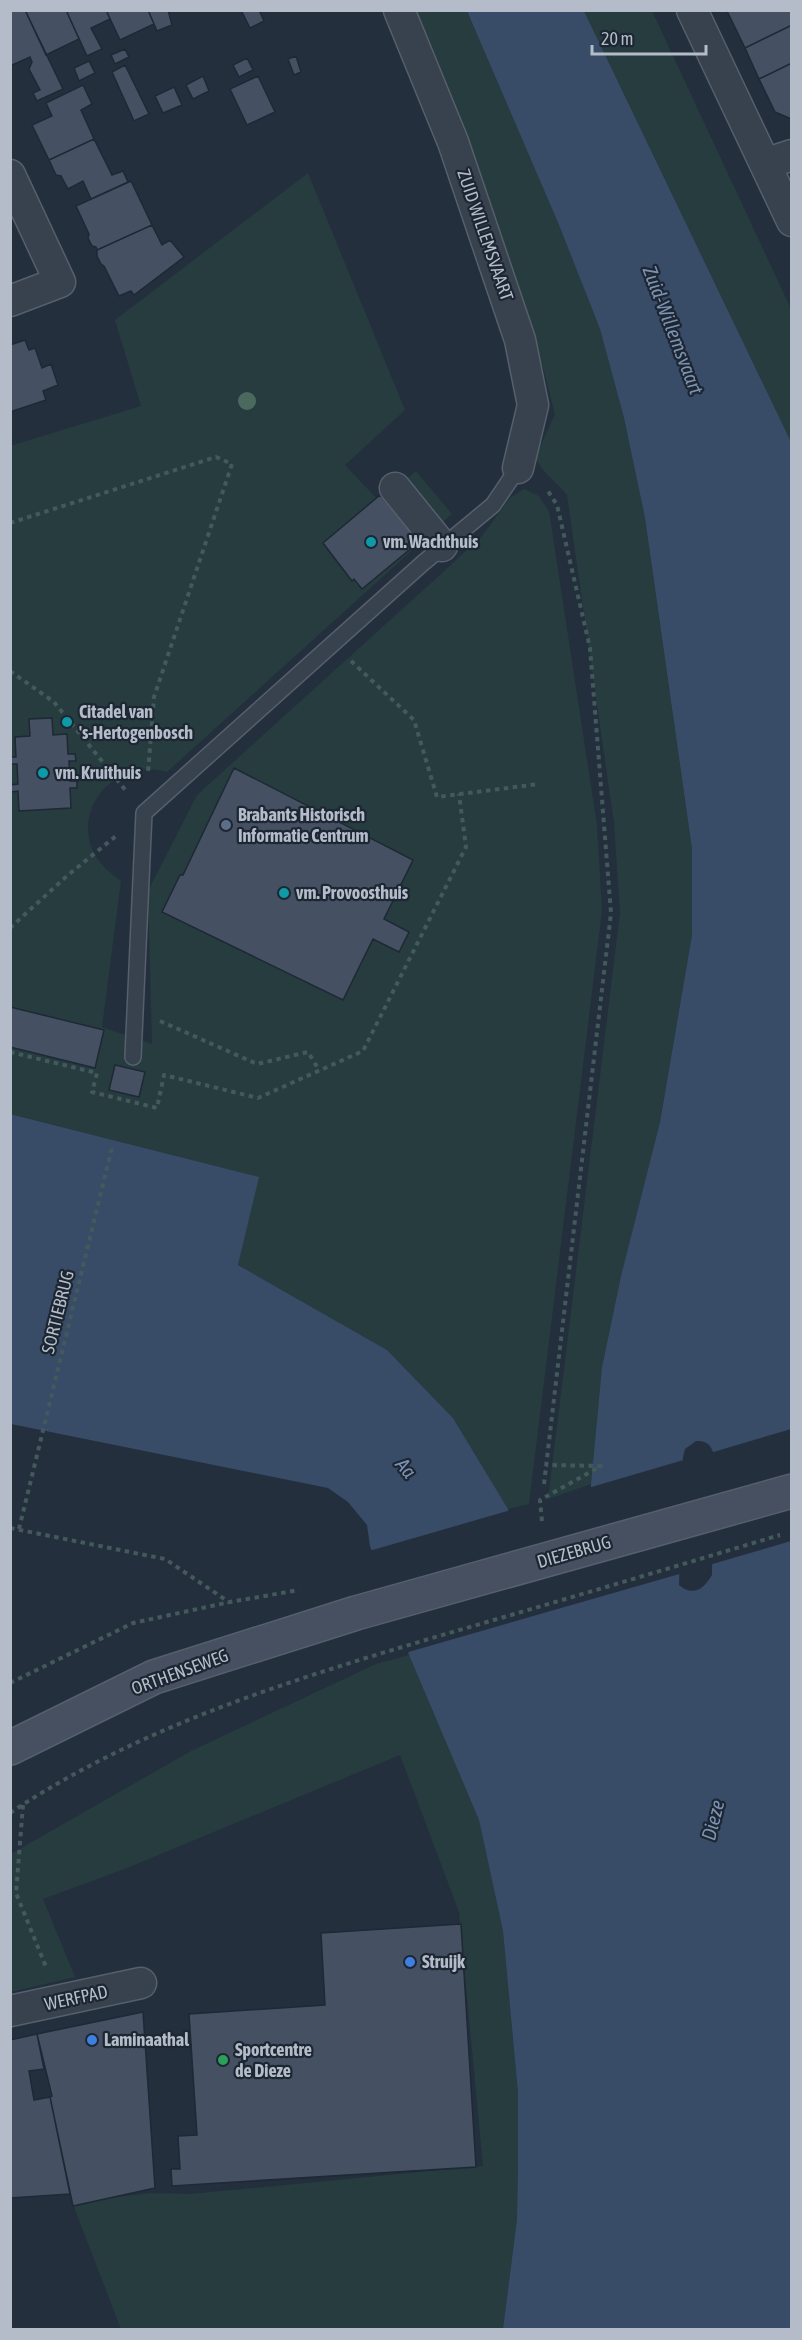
<svg xmlns="http://www.w3.org/2000/svg" width="802" height="2340" viewBox="0 0 802 2340" font-family="'Asap Condensed',sans-serif">
<style>
.green{fill:#263c3f}
.water{fill:#394c67;fill-rule:evenodd}
.pier{fill:#242f3e}
.building{fill:#455162;stroke:#1f2835;stroke-width:1.5}
.lines{fill:none;stroke-linecap:round;stroke-linejoin:round}
.lane-casing{stroke:#565f6c;stroke-width:18}
.street-casing{stroke:#565f6c;stroke-width:33}
.secondary-casing{stroke:#565f6c;stroke-width:36}
.path{stroke:#44595c;stroke-width:4;stroke-dasharray:4.5 4.5;stroke-linecap:butt}
.lane{stroke:#38414e;stroke-width:15}
.street{stroke:#38414e;stroke-width:30}
.secondary{stroke:#465061;stroke-width:33}
.tree{fill:#4b6a5d}
.culture-dot{fill:#0f9aa8;stroke:#1d2633;stroke-width:2}
.service-dot{fill:#5c6f8a;stroke:#1d2633;stroke-width:2}
.shop-dot{fill:#3f7fe0;stroke:#1d2633;stroke-width:2}
.leisure-dot{fill:#2e9e5b;stroke:#1d2633;stroke-width:2}
.labels{text-anchor:middle;stroke-width:4.5;stroke-linejoin:round;paint-order:stroke}
.street-label{font-size:18px;fill:#b4bcc9;stroke:#1d2633}
.poi-label{font-size:18px;font-weight:bold;fill:#b4bcc9;stroke:#1d2633;text-anchor:start}
.water-label{font-size:20px;font-style:italic;fill:#7c92b1;stroke:#1d2633}
</style>
<rect width="100%" height="100%" fill="#242f3e"/>
<path class="green" d="M410,11H467L559,225L600,329L624,418L645,518L692,849V935L660,1122L621,1276L602,1367L591,1484L548,1499L620,913L614,823L567,495C556,482 543,473 535,458L555,414L543,367L488,204Z
M584,11H652L791,309V442Z
M308,173L405,410L345,465L379,501L416,471L452,514L167,772C122,758 76,800 91,846C96,861 108,872 121,881L102,1027L152,1044L148,891L197,795L441,574L482,536L510,498L524,489L539,496L549,511L597,825L602,911L529,1504L508,1509L453,1418L387,1350L238,1265L258,1177L11,1114L10,446L141,406L115,320Z
M409,1655L479,1820L503,1931L518,2093V2167L517,2219L503,2329H121L72,2202L150,2193L190,2194L483,2166L459,1912L400,1755L127,1868L43,1899L75,1977L11,1992V1854L191,1751L376,1664Z"/>
<path class="water" d="M467,11H584L791,442V2329H503L517,2219L518,2167V2093L503,1931L479,1820L409,1655L370,1546L367,1525L348,1502L328,1488L11,1424L10,1114L259,1177L238,1265L387,1350L453,1418L508,1509L542,1606L588,1592L591,1484L602,1367L621,1276L660,1122L692,935V849L645,518L624,418L600,329L559,225ZM696,1441C705,1441 710,1443 713,1452L712,1575C704,1589 693,1597 679,1585L683,1457L685,1449Z"/>
<path class="pier" d="M791,1429V1541L709,1565L710,1453Z
M687,1459L683,1573L405,1653L369,1551L511,1510L544,1603L586,1590L588,1488Z"/>
<path class="building" d="M14,10H25L63,89L37,101L33,93L40,90L29,69L32,62L30,57L10,66V12Z
M25,10H66L79,39L46,55Z
M66,10H106L110,19L91,28L102,49L87,56Z
M106,10H148L154,24L120,40Z
M148,10H168L172,25L157,31Z
M241,10H259L264,21L250,28Z
M792,10V25L745,48L727,11Z
M792,25V63L759,79L745,48Z
M125,49L129,57L115,64L111,55Z
M296,56L301,72L294,75L288,59Z
M247,58L253,70L239,77L233,65Z
M89,61L95,73L79,81L74,68Z
M792,63V118H789L775,112L759,79Z
M125,65L149,114L134,121L112,72Z
M203,76L209,91L193,99L186,85Z
M258,76L275,112L247,125L230,89Z
M83,85L92,104L81,110L94,139L49,160L32,125L52,116L46,103Z
M174,87L182,105L163,113L155,96Z
M94,139L112,175L123,171L128,182L91,199L83,181L68,189L61,176L56,175L49,160Z
M131,181L152,225L97,250L96,247L92,246L88,238L89,234L76,206Z
M152,225L162,245L170,240L184,257L134,295L131,291L119,296L104,266L101,264L97,256V250Z
M25,340L29,350L35,348L42,368L51,364L58,385L43,391L46,400L10,412V345Z
M380,495L420,541L362,589L354,579L352,581L323,543Z
M52,718L53,735L67,734L68,754H75L76,761H69L70,781H77V788H70L71,808L19,811L18,791L11,792L10,786V785L18,784L17,764H10V757H16L15,737L30,736L29,719Z
M234,768L413,860L384,919L409,932L399,952L373,939L343,1000L162,912L180,875H183Z
M10,1007L104,1030L95,1068L10,1047Z
M115,1065L145,1072L139,1097L109,1090Z
M461,1924L476,2167L172,2186L171,2169H180L178,2136L197,2135L189,2014L325,2005L321,1933Z
M143,2012L155,2188L73,2206L50,2097L52,2096L37,2034Z
M37,2034L44,2069L29,2071L34,2100L50,2097L70,2194L10,2198V2040Z"/>
<g class="lines">
<g class="lane-casing">
<path id="lane" d="M133,1057L144,813L423,563L493,505L518,468"/>
</g>
<g class="street-casing">
<path id="street" d="M399,10L453,142L520,340L533,405L518,468
M692,10L792,221
M765,164L792,155
M10,175L60,282L10,301
M395,488L442,546
M10,2011L141,1983"/>
</g>
<g class="secondary-casing">
<path id="secondary" d="M10,1748L154,1677L356,1613L792,1491"/>
</g>
<path class="path" d="M10,523L216,457L232,464L154,697L148,773
M351,661L414,720L437,797L539,784
M10,671L54,702L127,792
M10,928L68,875L116,836
M160,1021L257,1064L308,1052L319,1070
M10,1052L97,1073L92,1092L157,1108L164,1075L258,1098L363,1051L466,847L459,794
M544,1484L611,913L590,648L557,505L546,488
M542,1521L540,1500L601,1466L546,1465
M10,1528L165,1559L229,1602
M19,1529L112,1147
M10,1683L133,1623L230,1602L299,1590
M23,1805L16,1893L46,1967
M10,1813C143,1724 298,1678 449,1633C560,1601 670,1568 780,1535"/>
<use href="#lane" class="lane"/>
<use href="#street" class="street"/>
<use href="#secondary" class="secondary"/>
</g>
<circle class="tree" cx="247" cy="401" r="9"/>
<g class="culture-dot">
<circle cx="371" cy="542" r="6"/>
<circle cx="67" cy="722" r="6"/>
<circle cx="43" cy="773" r="6"/>
<circle cx="284" cy="893" r="6"/>
</g>
<circle class="service-dot" cx="226" cy="825" r="6"/>
<g class="shop-dot">
<circle cx="410" cy="1962" r="6"/>
<circle cx="92" cy="2040" r="6"/>
</g>
<circle class="leisure-dot" cx="223" cy="2060" r="6"/>
<g class="labels">
<g class="street-label">
<text transform="translate(485 235) rotate(71)" y="6">ZUID WILLEMSVAART</text>
<text transform="translate(58 1312) rotate(-76)" y="6">SORTIEBRUG</text>
<text transform="translate(574 1552) rotate(-16)" y="6">DIEZEBRUG</text>
<text transform="translate(180 1672) rotate(-20)" y="6">ORTHENSEWEG</text>
<text transform="translate(76 1998) rotate(-12)" y="6">WERFPAD</text>
</g>
<g class="poi-label">
<text x="383" y="548">vm. Wachthuis</text>
<text x="79" y="718">Citadel van<tspan x="79" dy="21">'s-Hertogenbosch</tspan></text>
<text x="55" y="779">vm. Kruithuis</text>
<text x="238" y="821">Brabants Historisch<tspan x="238" dy="21">Informatie Centrum</tspan></text>
<text x="296" y="899">vm. Provoosthuis</text>
<text x="422" y="1968">Struijk</text>
<text x="104" y="2046">Laminaathal</text>
<text x="235" y="2056">Sportcentre<tspan x="235" dy="21">de Dieze</tspan></text>
</g>
<g class="water-label">
<text transform="translate(673 330) rotate(69)" y="7">Zuid-Willemsvaart</text>
<text transform="translate(406 1468) rotate(51)" y="7">Aa</text>
<text transform="translate(713 1820) rotate(-76)" y="7">Dieze</text>
</g>
</g>
<rect width="802" height="2340" fill="none" stroke="#b4bcc9" stroke-width="24"/>
<path d="M592 45v9h114v-9" fill="none" stroke="#b4bcc9" stroke-width="3"/>
<text x="601" y="45" font-size="18" fill="#b4bcc9" stroke="#1d2633" stroke-width="4.5" paint-order="stroke">20 m</text>
</svg>
